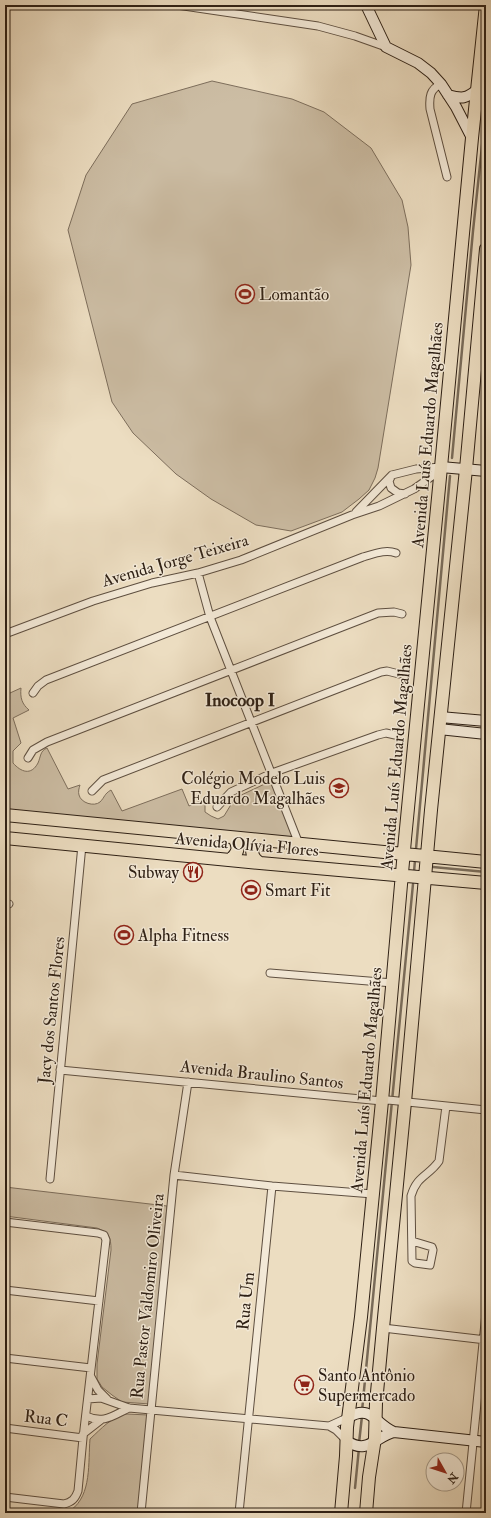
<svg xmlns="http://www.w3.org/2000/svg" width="491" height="1518" viewBox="0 0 491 1518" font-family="'IM FELL Double Pica',serif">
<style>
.green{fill:#ccbda4;stroke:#7d6e5c}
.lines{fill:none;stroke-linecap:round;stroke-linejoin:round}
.stream{stroke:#796b59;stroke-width:2.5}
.street-casing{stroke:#5e4f40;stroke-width:9}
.secondary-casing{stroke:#2e2015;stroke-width:12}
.primary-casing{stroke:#2e2015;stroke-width:14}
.street{stroke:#f3e9d7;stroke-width:7}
.secondary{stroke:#f3e9d7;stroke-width:10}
.primary{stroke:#ecddc1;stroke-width:12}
.labels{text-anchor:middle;stroke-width:3;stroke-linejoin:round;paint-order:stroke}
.poi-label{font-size:17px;fill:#2e2015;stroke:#f3e9d7;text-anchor:start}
.street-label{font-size:17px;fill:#2e2015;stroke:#f3e9d7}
.neighbourhood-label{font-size:18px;font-weight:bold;fill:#2e2015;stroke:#f3e9d7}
</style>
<rect width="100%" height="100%" fill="#ecddc1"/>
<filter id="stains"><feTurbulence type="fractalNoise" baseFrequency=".005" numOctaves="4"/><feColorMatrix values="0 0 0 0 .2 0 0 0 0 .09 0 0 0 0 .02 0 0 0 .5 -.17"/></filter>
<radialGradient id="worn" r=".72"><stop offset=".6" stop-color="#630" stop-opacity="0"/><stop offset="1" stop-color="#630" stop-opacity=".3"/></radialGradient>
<path class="green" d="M212,81L292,99L324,112L371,148L402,200L408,227L411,265L378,468L375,478L369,490L359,499L342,512L291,531L256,525L211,499L176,474L133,433L112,402L68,230L86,175L132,104Z
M21,688C20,698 22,704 29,710L13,718L21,743L13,751V763C21,772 31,776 38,763C41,756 40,751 47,748L68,789L80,785C79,788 78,792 79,795C81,803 94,807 100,802C105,797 104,794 111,790L122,811L182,789L189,806L209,797L205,805V812L211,816L218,819L224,816L235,798L271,781L294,835L292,839L5,811V691L10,693Z
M5,1187L167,1206L150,1404L122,1402L112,1395L102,1387L97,1379V1364L111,1250C111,1237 109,1233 97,1228L5,1216Z
M127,1414L148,1415L139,1513H70L71,1510C92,1495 88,1462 90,1439C101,1429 112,1416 127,1414Z"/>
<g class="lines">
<path class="stream" d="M452,458L473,231L486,108
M416,849L450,476
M433,867L486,872
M414,872L415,860
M362,1411L413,884
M359,1443L362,1416
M355,1488L359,1448"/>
<g class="street-casing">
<path id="street" d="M177,5L318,26L355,36L386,47
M441,84C430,89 429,97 430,109L447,177
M392,475L389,481L391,488L398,493L405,494
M356,512L392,475L416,469L441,467
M198,573L210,617L299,844
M5,634L93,601L152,583L198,573L241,560L352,515L379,506L414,489L431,477L441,467
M33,693L38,686L46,680L363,557C374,554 385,549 396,553
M28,758L33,750L47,742L378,613L394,612L402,614
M92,791L103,780L381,672L387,671L399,674
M217,807L231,792L272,773L378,735L386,733L395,735
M5,903L9,904
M270,973L393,983
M60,1070L382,1101L388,1100L486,1110
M174,1175L272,1186L373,1194
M50,1179L82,845
M5,1222L98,1233L104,1235L106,1240L83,1438L78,1491C75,1499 72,1502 64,1504L5,1497
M412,1241L432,1247L433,1250L430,1265L415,1263L412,1261L411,1196C417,1175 429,1176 439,1161L446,1106
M5,1290L99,1301
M383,1328L486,1340
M5,1358L91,1368
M91,1377L98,1390L107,1399
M88,1399L101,1398L129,1408L329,1426L349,1417
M86,1416C104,1424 112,1416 129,1408
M329,1426L336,1430L347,1441
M5,1428L83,1438
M83,1434L101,1420
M141,1513L174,1175L188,1082
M239,1513L272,1186
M466,1513L486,1313"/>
</g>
<g class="secondary-casing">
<path id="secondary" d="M366,5L386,47L418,63L431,73L441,84L456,107L472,138
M448,95C462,99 466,99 478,89
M441,467L486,471
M440,717L486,721
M439,729L486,734
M349,1417C371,1404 375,1424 394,1432L486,1442
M347,1441C367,1455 375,1437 394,1432"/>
</g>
<g class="primary-casing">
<path id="primary" d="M5,815L486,862
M5,838L260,863L486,883
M258,840C250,848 250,857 260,863
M230,860C238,853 240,848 234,838
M341,1513L346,1456L347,1427L361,1317L382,1101L405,839L441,467L472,138L486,5
M366,1513L369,1477L375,1438L376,1403L383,1328L405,1102L431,810L466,469L486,249"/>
</g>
<use href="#street" class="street"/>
<use href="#secondary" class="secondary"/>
<use href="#primary" class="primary"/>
</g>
<defs>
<g id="stadium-ring" transform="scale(1)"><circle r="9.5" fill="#f3e9d7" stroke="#8f2418" stroke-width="1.5"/><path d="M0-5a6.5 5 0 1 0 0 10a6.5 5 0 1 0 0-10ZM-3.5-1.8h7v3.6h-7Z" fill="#8f2418"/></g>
<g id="school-ring" transform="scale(1)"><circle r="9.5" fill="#f3e9d7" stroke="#8f2418" stroke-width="1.5"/><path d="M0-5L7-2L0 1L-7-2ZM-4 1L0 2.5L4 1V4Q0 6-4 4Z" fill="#8f2418"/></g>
<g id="restaurant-ring" transform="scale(1)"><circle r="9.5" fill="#f3e9d7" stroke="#8f2418" stroke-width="1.5"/><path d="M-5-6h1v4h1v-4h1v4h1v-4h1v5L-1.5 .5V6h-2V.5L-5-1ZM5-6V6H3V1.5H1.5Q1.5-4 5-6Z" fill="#8f2418"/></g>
<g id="supermarket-ring" transform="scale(1)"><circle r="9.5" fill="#f3e9d7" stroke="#8f2418" stroke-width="1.5"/><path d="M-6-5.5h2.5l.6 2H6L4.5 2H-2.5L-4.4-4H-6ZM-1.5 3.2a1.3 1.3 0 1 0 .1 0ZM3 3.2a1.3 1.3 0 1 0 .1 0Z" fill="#8f2418"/></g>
</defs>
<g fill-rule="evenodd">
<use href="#stadium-ring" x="245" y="294"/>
<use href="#school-ring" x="339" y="788"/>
<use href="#restaurant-ring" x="193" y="872"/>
<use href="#stadium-ring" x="251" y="890"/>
<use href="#stadium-ring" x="124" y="935"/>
<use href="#supermarket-ring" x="304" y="1385"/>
</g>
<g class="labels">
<g class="poi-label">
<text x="259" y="300">Lomantão</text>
<text x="325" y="784" text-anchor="end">Colégio Modelo Luis<tspan x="325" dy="20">Eduardo Magalhães</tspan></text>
<text x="179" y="878" text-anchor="end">Subway</text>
<text x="265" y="896">Smart Fit</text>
<text x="138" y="941">Alpha Fitness</text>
<text x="318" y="1381">Santo Antônio<tspan x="318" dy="20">Supermercado</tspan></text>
</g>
<g class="street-label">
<text transform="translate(427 435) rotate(-85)" y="6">Avenida Luís Eduardo Magalhães</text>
<text transform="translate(175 560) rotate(-16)" y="6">Avenida Jorge Teixeira</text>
<text transform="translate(396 757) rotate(-85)" y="6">Avenida Luís Eduardo Magalhães</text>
<text transform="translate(247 844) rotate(5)" y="6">Avenida Olívia Flores</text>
<text transform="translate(51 1010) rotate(-84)" y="6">Jacy dos Santos Flores</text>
<text transform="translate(262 1074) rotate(6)" y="6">Avenida Braulino Santos</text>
<text transform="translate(366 1080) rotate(-85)" y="6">Avenida Luís Eduardo Magalhães</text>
<text transform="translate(147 1296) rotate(-84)" y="6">Rua Pastor Valdomiro Oliveira</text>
<text transform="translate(245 1301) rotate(-84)" y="6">Rua Um</text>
<text transform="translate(46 1418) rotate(7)" y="6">Rua C</text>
</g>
<g class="neighbourhood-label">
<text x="240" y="706">Inocoop I</text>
</g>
</g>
<rect width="491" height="1518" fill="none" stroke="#ecddc1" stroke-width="20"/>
<rect x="6" y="6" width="479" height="1506" fill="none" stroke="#2e2015" stroke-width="2"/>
<rect x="10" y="10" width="471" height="1498" fill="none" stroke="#2e2015"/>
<g transform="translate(445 1472) rotate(129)"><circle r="19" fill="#f3e9d7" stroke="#a49989"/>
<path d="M0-3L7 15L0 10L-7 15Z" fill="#8f2418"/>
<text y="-6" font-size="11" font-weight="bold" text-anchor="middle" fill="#2e2015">N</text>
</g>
<rect width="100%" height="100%" filter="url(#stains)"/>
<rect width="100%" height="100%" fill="url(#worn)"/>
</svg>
